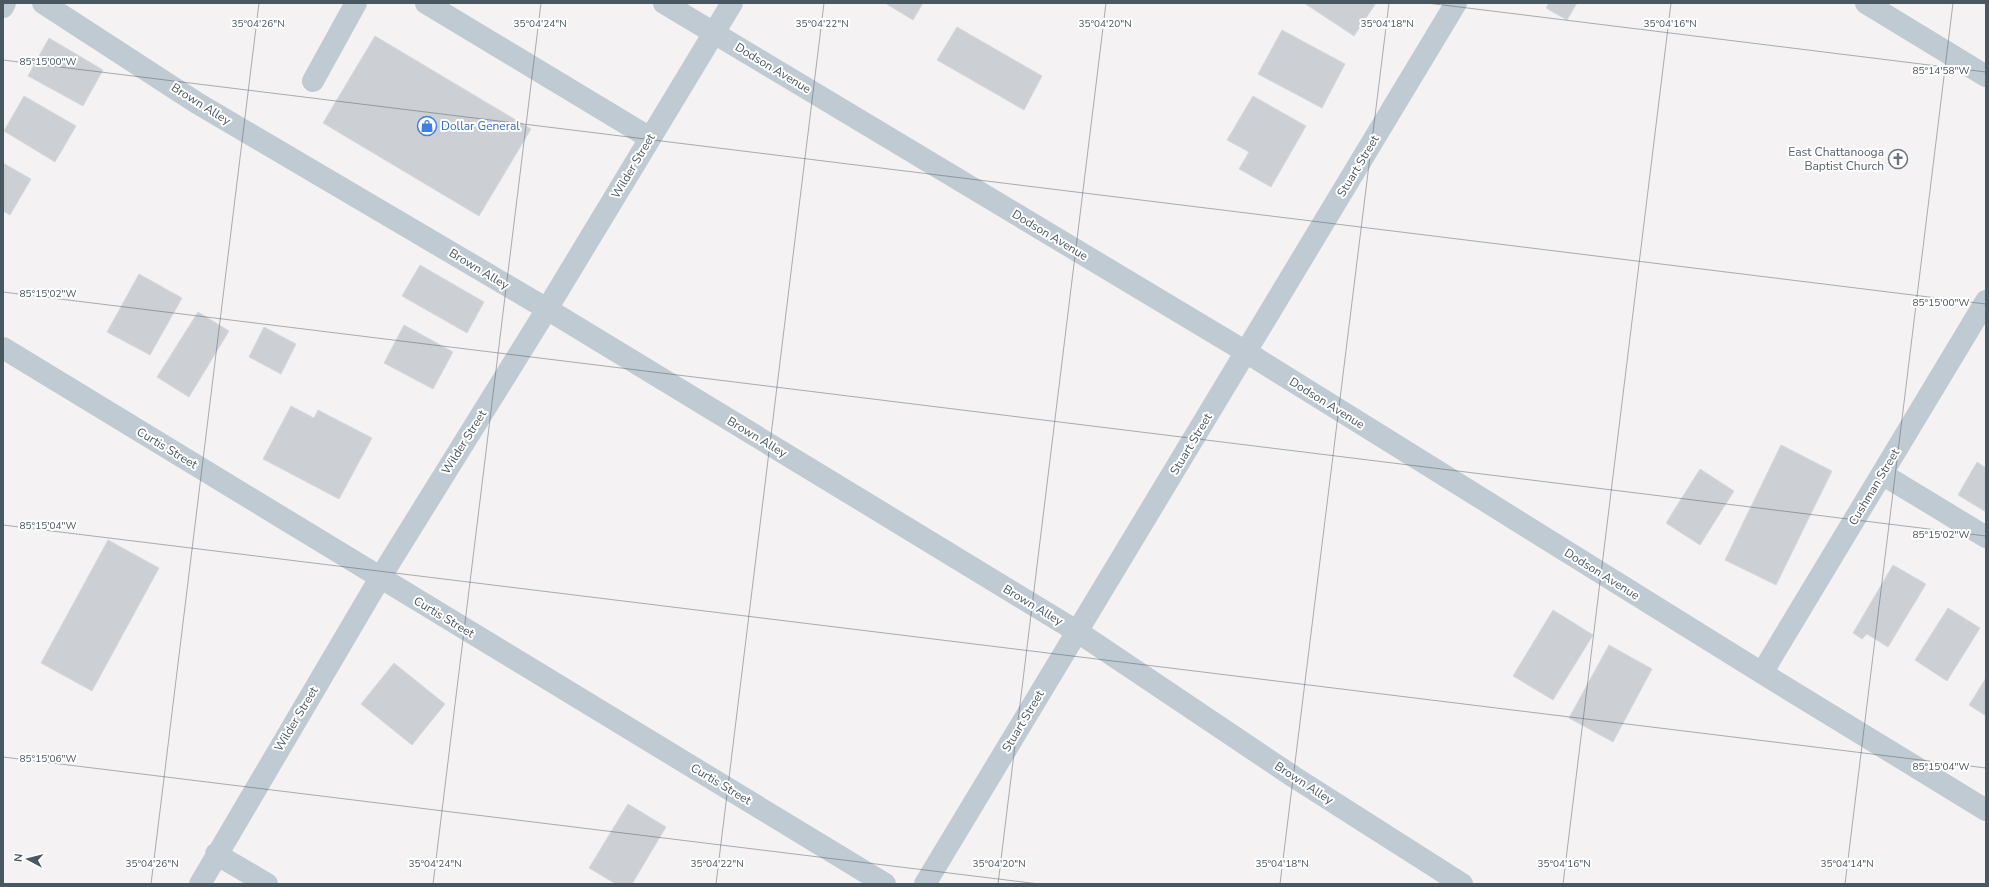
<svg xmlns="http://www.w3.org/2000/svg" width="1989" height="887" viewBox="0 0 1989 887" font-family="'Nunito Sans',sans-serif">
<style>
.building{fill:#ccd0d4;stroke:#d6d9dd}
.lines{fill:none;stroke-linecap:round;stroke-linejoin:round}
.minor{stroke:#c0cad2;stroke-width:22}
.ticks{fill:none;stroke:#495761;stroke-width:1;stroke-opacity:0.45}
.labels{text-anchor:middle;stroke-width:4;stroke-linejoin:round;paint-order:stroke}
.street-label{font-size:12px;fill:#495761;stroke:#fff}
.shop-label{font-size:12px;fill:#366cbe;stroke:#fff;text-anchor:start}
.worship-label{font-size:12px;fill:#5b616d;stroke:#fff;text-anchor:end}
.ticks-label{font-size:10px;text-anchor:middle;fill:#495761;stroke:#fff;stroke-width:4;stroke-linejoin:round;paint-order:stroke}
</style>
<rect width="100%" height="100%" fill="#f4f2f2"/>
<path class="building" d="M885,3H923L913,20Z
M1304,3H1376L1354,36Z
M1549,3H1548H1577L1567,20L1546,8Z
M957,27L1042,76L1024,110L937,60Z
M1282,30L1345,64L1322,108L1258,74Z
M375,36L531,129L479,216L323,123Z
M49,38L103,70L83,106L28,76Z
M24,96L76,126L55,162L4,131Z
M1253,96L1306,126L1271,187L1239,169L1249,152L1227,140Z
M3,163L31,179L10,215L3,211Z
M420,265L484,302L467,333L402,296Z
M139,274L182,298L150,355L107,332Z
M198,312L229,331L189,397L157,377Z
M404,325L453,352L433,389L384,363Z
M264,327L296,344L281,374L249,357Z
M291,406L314,418L318,410L372,438L339,499L263,459Z
M1781,445L1832,471L1776,585L1725,560Z
M1977,462L1986,468V512L1958,495Z
M1700,469L1734,491L1700,545L1666,523Z
M108,540L159,568L92,691L41,663Z
M1893,565L1926,584L1888,647L1867,634L1862,639L1853,633Z
M1948,608L1980,628L1947,681L1915,660Z
M1553,610L1593,635L1553,700L1513,676Z
M1609,645L1652,669L1613,742L1569,718Z
M394,663L445,704L412,745L361,704Z
M1986,678V716L1969,705Z
M628,804L666,827L632,884H616L589,868Z"/>
<g class="lines">
<path class="minor" d="M43,3L197,103L547,309L1078,632L1294,777L1462,884
M426,3L650,138
M664,3L1246,352L1762,673L1986,810
M1866,3L1986,76
M3,7L5,3
M313,81L356,3
M3,348L885,884
M1882,474L1986,537
M1762,673L1986,301
M216,854L267,884
M200,884L380,578L547,309L732,3
M925,884L1456,3"/>
</g>
<path class="ticks" d="M1427,3L1986,72M3,60L1986,304M3,292L1986,536M3,525L1986,768M3,757L1039,884M151,884L259,3M433,884L541,3M716,884L824,3M998,884L1106,3M1280,884L1389,3M1563,884L1671,3M1845,884L1953,3"/>
<defs>
<g id="shop-ring" transform="scale(1)"><circle r="9.5" fill="#fff" stroke="#3f7fe0" stroke-width="1.5"/><path d="M-5-2.5h2.3a2.7 3.5 0 0 1 5.4 0H5L5.5 6h-11ZM-1.5-2.5h3a1.5 2.3 0 0 0-3 0Z" fill="#3f7fe0"/></g>
<g id="church-ring" transform="scale(1)"><circle r="9.5" fill="#fff" stroke="#6b7280" stroke-width="1.5"/><path d="M-1.2-6h2.4v3.5h3.3v2.4h-3.3V6h-2.4V-.1h-3.3v-2.4h3.3Z" fill="#6b7280"/></g>
</defs>
<g fill-rule="evenodd">
<use href="#shop-ring" x="427" y="126"/>
<use href="#church-ring" x="1898" y="159"/>
</g>
<g class="labels">
<g class="street-label">
<text transform="translate(773 68) rotate(31)" y="4">Dodson Avenue</text>
<text transform="translate(201 104) rotate(32)" y="4">Brown Alley</text>
<text transform="translate(633 166) rotate(-59)" y="4">Wilder Street</text>
<text transform="translate(1358 166) rotate(-59)" y="4">Stuart Street</text>
<text transform="translate(1050 235) rotate(31)" y="4">Dodson Avenue</text>
<text transform="translate(479 269) rotate(31)" y="4">Brown Alley</text>
<text transform="translate(1327 403) rotate(32)" y="4">Dodson Avenue</text>
<text transform="translate(757 437) rotate(31)" y="4">Brown Alley</text>
<text transform="translate(464 442) rotate(-58)" y="4">Wilder Street</text>
<text transform="translate(1191 444) rotate(-59)" y="4">Stuart Street</text>
<text transform="translate(167 448) rotate(31)" y="4">Curtis Street</text>
<text transform="translate(1874 487) rotate(-59)" y="4">Cushman Street</text>
<text transform="translate(1602 574) rotate(32)" y="4">Dodson Avenue</text>
<text transform="translate(1033 605) rotate(31)" y="4">Brown Alley</text>
<text transform="translate(444 617) rotate(31)" y="4">Curtis Street</text>
<text transform="translate(296 719) rotate(-59)" y="4">Wilder Street</text>
<text transform="translate(1023 721) rotate(-59)" y="4">Stuart Street</text>
<text transform="translate(1304 783) rotate(33)" y="4">Brown Alley</text>
<text transform="translate(721 784) rotate(31)" y="4">Curtis Street</text>
</g>
<g class="shop-label">
<text x="441" y="130">Dollar General</text>
</g>
<g class="worship-label">
<text x="1884" y="156">East Chattanooga<tspan x="1884" dy="14">Baptist Church</tspan></text>
</g>
</g>
<g class="ticks-label">
<text x="258" y="27">35°04'26"N</text>
<text x="540" y="27">35°04'24"N</text>
<text x="822" y="27">35°04'22"N</text>
<text x="1105" y="27">35°04'20"N</text>
<text x="1387" y="27">35°04'18"N</text>
<text x="1670" y="27">35°04'16"N</text>
<text x="48" y="65">85°15'00"W</text>
<text x="1941" y="74">85°14'58"W</text>
<text x="48" y="297">85°15'02"W</text>
<text x="1941" y="306">85°15'00"W</text>
<text x="48" y="529">85°15'04"W</text>
<text x="1941" y="538">85°15'02"W</text>
<text x="48" y="762">85°15'06"W</text>
<text x="1941" y="770">85°15'04"W</text>
<text x="152" y="867">35°04'26"N</text>
<text x="435" y="867">35°04'24"N</text>
<text x="717" y="867">35°04'22"N</text>
<text x="999" y="867">35°04'20"N</text>
<text x="1282" y="867">35°04'18"N</text>
<text x="1564" y="867">35°04'16"N</text>
<text x="1847" y="867">35°04'14"N</text>
</g>
<rect width="1989" height="887" fill="none" stroke="#495761" stroke-width="8"/>
<g transform="translate(28 859) rotate(277)" stroke="#ffffff" stroke-width="3" paint-order="stroke">
<path d="M0-3L7 15L0 10L-7 15Z" fill="#495761"/>
<text y="-6" font-size="11" font-weight="bold" text-anchor="middle" fill="#495761">N</text>
</g>
</svg>
